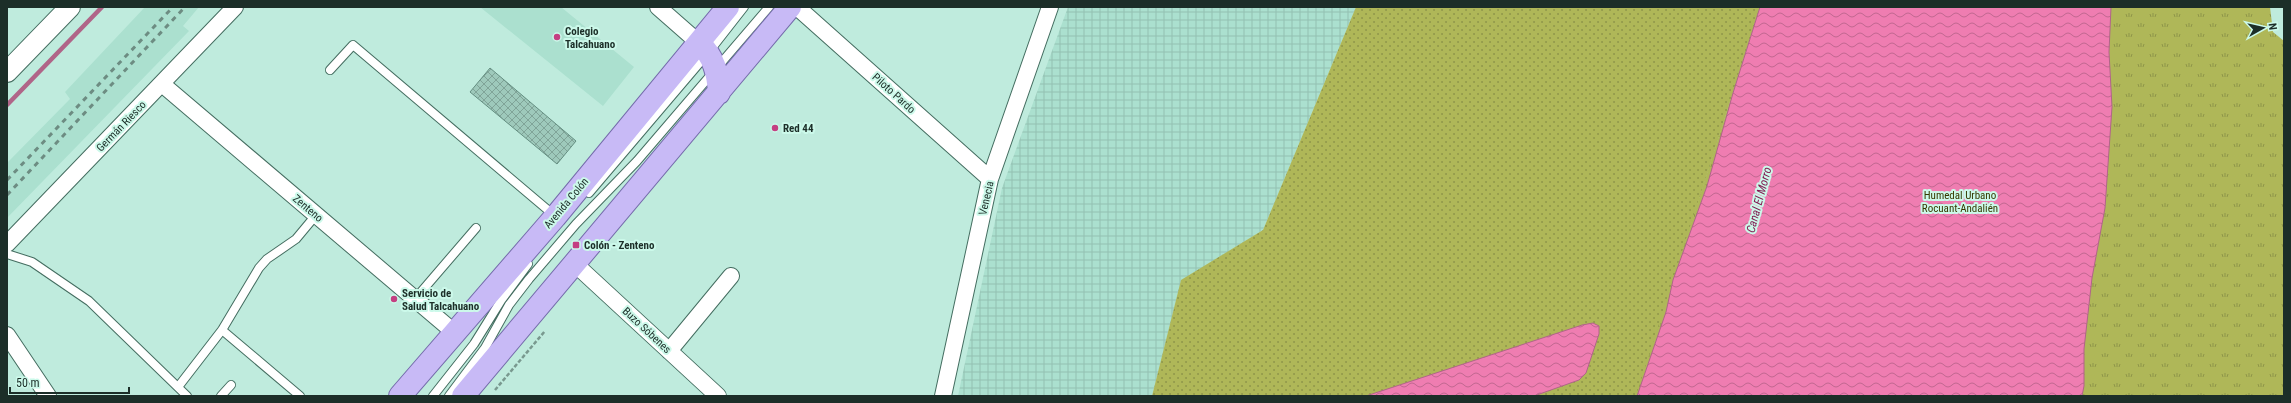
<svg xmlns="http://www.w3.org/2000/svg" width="2291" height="403" viewBox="0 0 2291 403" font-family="'Roboto Condensed',sans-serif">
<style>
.built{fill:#abe0cf}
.industrial{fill:url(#industrial-grid)}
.grass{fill:url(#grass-dots)}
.park{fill:url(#park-tufts)}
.water{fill:url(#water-waves);stroke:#b06588}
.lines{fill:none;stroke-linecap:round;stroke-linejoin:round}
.stream{stroke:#b06588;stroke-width:4.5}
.building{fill:url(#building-cross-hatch);stroke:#648e81}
.service-casing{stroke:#446d60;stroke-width:10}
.minor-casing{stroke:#446d60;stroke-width:18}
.tertiary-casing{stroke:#446d60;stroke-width:22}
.primary-casing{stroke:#746baa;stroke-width:24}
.path{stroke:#79998f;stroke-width:2.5;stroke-dasharray:4 2;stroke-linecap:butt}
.service{stroke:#fff;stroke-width:8}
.minor{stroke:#fff;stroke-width:16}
.tertiary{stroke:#fff;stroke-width:20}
.primary{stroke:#c8baf6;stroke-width:22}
.rail{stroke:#6d8c82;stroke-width:3;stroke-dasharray:5 5;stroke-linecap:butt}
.poi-dot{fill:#c43f82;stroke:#ccf9ea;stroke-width:1.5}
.labels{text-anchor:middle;stroke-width:4;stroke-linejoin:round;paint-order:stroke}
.poi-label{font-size:11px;font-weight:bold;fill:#1c2e28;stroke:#ccf9ea;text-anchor:start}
.street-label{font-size:11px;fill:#1c2e28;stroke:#ccf9ea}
.park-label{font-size:11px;fill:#363901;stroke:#ccf9ea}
.water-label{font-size:12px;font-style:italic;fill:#801b51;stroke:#ccf9ea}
</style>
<defs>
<pattern id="industrial-grid" width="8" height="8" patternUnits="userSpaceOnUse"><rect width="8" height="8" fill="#abe0cf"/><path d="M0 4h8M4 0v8" fill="none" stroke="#93c0b2"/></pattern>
<pattern id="grass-dots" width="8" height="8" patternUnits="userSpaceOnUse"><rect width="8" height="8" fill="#afb758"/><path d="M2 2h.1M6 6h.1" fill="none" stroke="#8e9549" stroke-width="1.8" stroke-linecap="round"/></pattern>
<pattern id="park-tufts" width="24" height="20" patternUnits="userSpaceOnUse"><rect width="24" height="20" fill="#afb758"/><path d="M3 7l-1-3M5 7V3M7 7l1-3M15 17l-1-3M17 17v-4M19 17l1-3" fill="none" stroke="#8e9549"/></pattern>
<pattern id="water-waves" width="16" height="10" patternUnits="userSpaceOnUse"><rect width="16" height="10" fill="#ef7db1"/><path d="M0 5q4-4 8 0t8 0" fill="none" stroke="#c16790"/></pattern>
<pattern id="building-cross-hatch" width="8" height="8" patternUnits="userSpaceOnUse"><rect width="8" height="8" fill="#9ec9bb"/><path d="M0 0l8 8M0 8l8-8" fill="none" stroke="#80a498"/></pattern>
</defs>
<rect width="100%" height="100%" fill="#bfebdd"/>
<path class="built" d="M145,7H199L183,26L189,31L7,218V163L70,99L65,92Z
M480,7H561L634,67L603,106Z"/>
<path class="industrial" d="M1068,7H1356L1263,230L1181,281L1152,396H958L1002,188Z"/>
<path class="grass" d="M1356,7H1760L1637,396H1152L1181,280L1263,230Z"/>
<path class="park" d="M1760,7H2270L2273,32L2284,41V396H1636Z"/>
<path class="water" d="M1760,7H2111L2109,52L2112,107L2105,208L2092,278L2084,349V386L2082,396H1637L1666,312L1673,280L1707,186L1733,93Z
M1593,323L1599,326V334L1586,373L1579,380L1534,396H1366L1582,325Z"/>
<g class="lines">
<path class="stream" d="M7,105L102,7"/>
</g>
<path class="building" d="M490,68L576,141L557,164L470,92Z"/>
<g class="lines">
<g class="service-casing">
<path id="service" d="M330,70L353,45L555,216
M589,193L708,53L744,7
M7,254L32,262L89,301L187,396
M415,299L476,228
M222,330L300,396
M178,387L222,330L259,268L267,259L296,239L316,215
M221,396L231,385
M433,396L474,344L502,299L528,264
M449,396L485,348L509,305L529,279L576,224L637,161L769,7"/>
</g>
<g class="minor-casing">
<path id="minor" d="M658,7L699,43
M797,7L990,179
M162,84L455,333
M7,244L235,7
M575,264L718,396
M7,335L48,396
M669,351L731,276
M943,396L990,179L1050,7"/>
</g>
<g class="tertiary-casing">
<path id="tertiary" d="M7,72L70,7"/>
</g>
<g class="primary-casing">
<path id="primary" d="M699,43C714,56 718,74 719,93
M400,396L555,217L728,7
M463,396L790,7"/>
</g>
<path class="path" d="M495,390L545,331"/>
<use href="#service" class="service"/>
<use href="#minor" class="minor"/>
<use href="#tertiary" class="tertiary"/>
<use href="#primary" class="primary"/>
<path class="rail" d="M7,180L173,7
M7,195L185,7"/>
</g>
<g class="poi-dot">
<circle cx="557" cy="37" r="4"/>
<circle cx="775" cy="128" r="4"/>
<rect x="572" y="241" width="8" height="8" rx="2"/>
<circle cx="394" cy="299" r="4"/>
</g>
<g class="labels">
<g class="poi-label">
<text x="565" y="35">Colegio<tspan x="565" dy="13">Talcahuano</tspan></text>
<text x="783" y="132">Red 44</text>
<text x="584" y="249">Colón - Zenteno</text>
<text x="402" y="297">Servicio de<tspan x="402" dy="13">Salud Talcahuano</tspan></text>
</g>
<g class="street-label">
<text transform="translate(894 93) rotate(42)" y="4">Piloto Pardo</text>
<text transform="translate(121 126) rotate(-46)" y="4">Germán Riesco</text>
<text transform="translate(986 198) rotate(-77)" y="4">Venecia</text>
<text transform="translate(566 203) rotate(-50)" y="4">Avenida Colón</text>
<text transform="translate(308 208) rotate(40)" y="4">Zenteno</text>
<text transform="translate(647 330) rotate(43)" y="4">Buzo Sóbenes</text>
</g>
<g class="park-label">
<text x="1960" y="199">Humedal Urbano<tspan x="1960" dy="13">Rocuant-Andalién</tspan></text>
</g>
<g class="water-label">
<text transform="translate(1759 200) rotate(-75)" y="4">Canal El Morro</text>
</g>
</g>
<rect width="2291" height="403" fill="none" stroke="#1c2e28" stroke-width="16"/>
<g transform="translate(2263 28) rotate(82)" stroke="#ccf9ea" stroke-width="3" paint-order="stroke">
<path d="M0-3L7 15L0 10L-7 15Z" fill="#1c2e28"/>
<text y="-6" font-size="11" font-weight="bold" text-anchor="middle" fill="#1c2e28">N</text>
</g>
<path d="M10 387v6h119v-6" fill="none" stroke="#1c2e28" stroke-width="2"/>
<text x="16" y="387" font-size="12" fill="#1c2e28" stroke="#ccf9ea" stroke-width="3" paint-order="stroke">50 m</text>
</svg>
